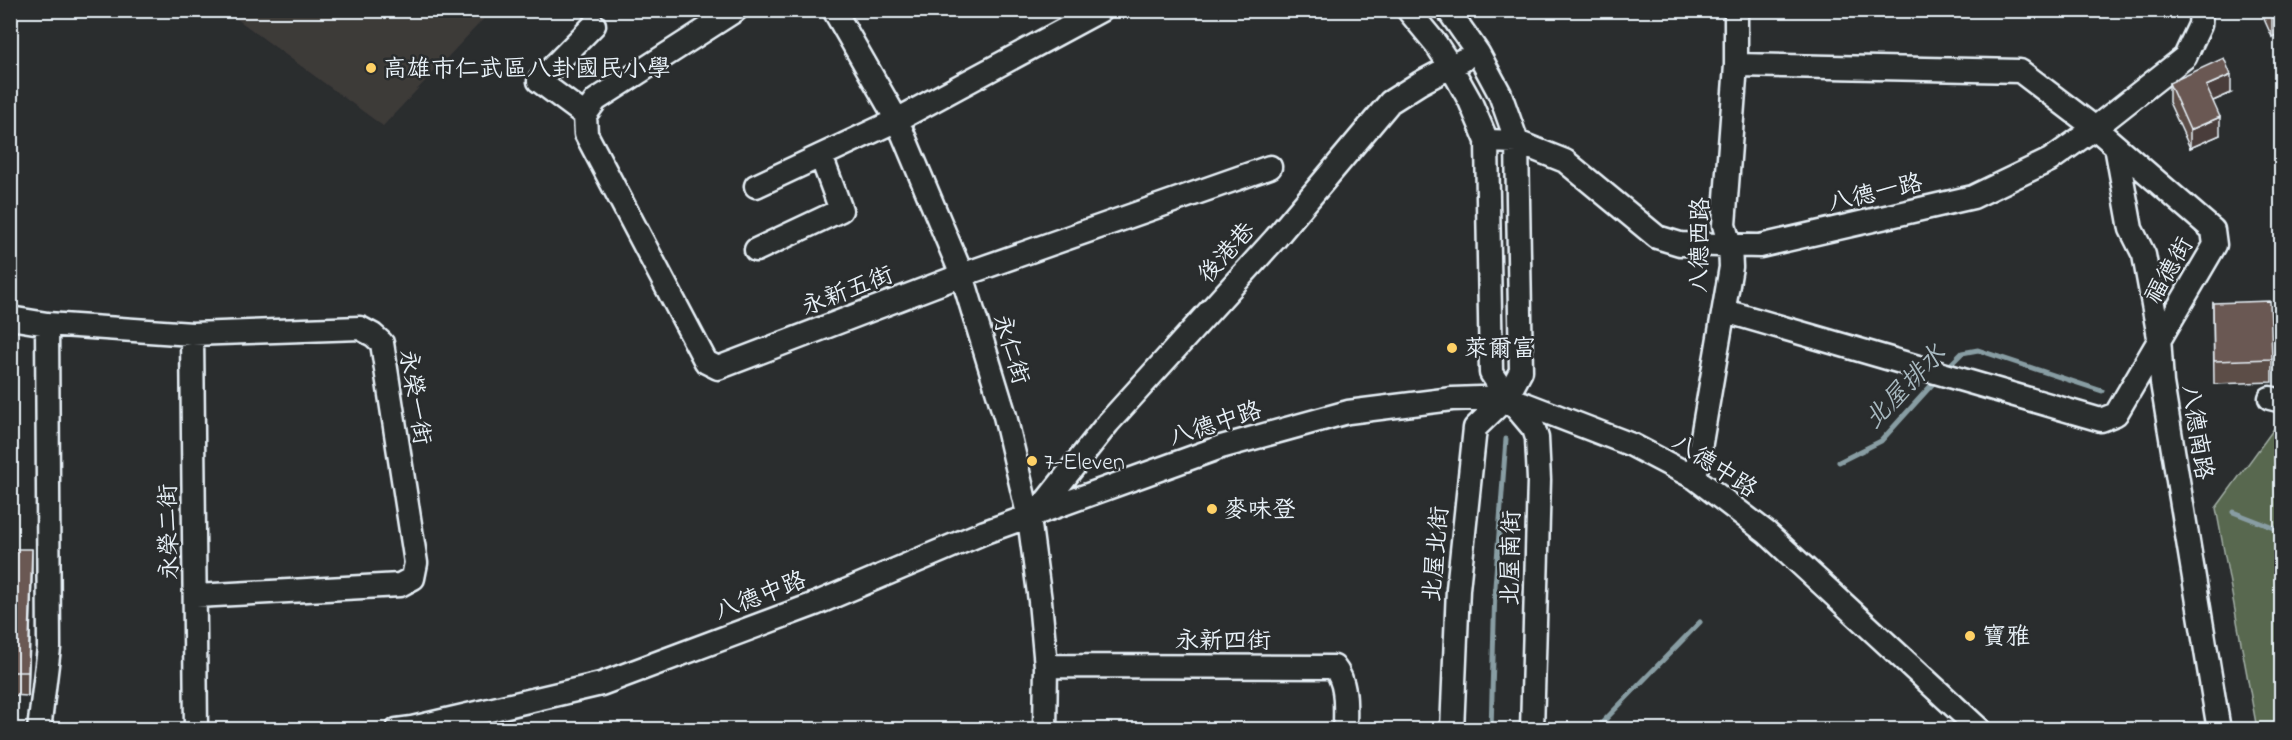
<svg xmlns="http://www.w3.org/2000/svg" width="2292" height="740" viewBox="0 0 2292 740" font-family="'Indie Flower','LXGW WenKai TC',sans-serif">
<style>
.built{fill:#3d3a39}
.green{fill:#596850;stroke:#a0aca4;stroke-width:1.5}
.lines{fill:none;stroke-linecap:round;stroke-linejoin:round}
.stream{stroke:#889da3;stroke-width:5}
.minor-casing{stroke:#e8f1f8;stroke-width:27}
.minor{stroke:#2a2d2e;stroke-width:22}
.wall{fill:#5b4d47;stroke:#e8f1f8;stroke-width:1.5}
.shaded-wall{fill:#4a3e3a;stroke:#e8f1f8;stroke-width:1.5}
.building{fill:#6a5953;stroke:#e8f1f8;stroke-width:1.5}
.poi-dot{fill:#ffd166;stroke:#2a2d2e;stroke-width:2}
.labels{text-anchor:middle;stroke-width:5;stroke-linejoin:round;paint-order:stroke}
.poi-label{font-size:24px;fill:#e8f1f8;stroke:#2a2d2e;text-anchor:start}
.street-label{font-size:24px;fill:#e8f1f8;stroke:#2a2d2e}
.water-label{font-size:26px;font-style:italic;fill:#a8b9c0;stroke:#2a2d2e}
</style>
<rect width="100%" height="100%" fill="#2a2d2e"/>
<filter id="ink" filterUnits="userSpaceOnUse"><feTurbulence type="fractalNoise" baseFrequency=".0167" numOctaves="2"/><feDisplacementMap in="SourceGraphic" scale="12" xChannelSelector="R" yChannelSelector="G"/><feConvolveMatrix kernelMatrix="1 2 1 2 8 2 1 2 1" color-interpolation-filters="sRGB"/></filter>
<g filter="url(#ink)">
<path class="built" d="M226,11H491L383,126Z"/>
<path class="green" d="M2281,419V729H2257L2216,508Z"/>
<g class="lines">
<path class="stream" d="M1946,369L1962,353L1978,350L2102,391
M1839,462L1881,441L1938,378
M2233,512L2282,531
M1491,730L1495,587L1506,439
M1595,730L1700,622"/>
<g class="minor-casing">
<path id="minor" d="M736,10L596,100L585,115L586,134L706,362L718,368L962,275L1270,167
M834,10L897,120L962,275L1005,416L1029,518L1040,601L1046,666L1045,730
M1408,10L1436,44L1451,67L1470,101L1487,141L1491,373L1507,397L1534,429L1537,438L1539,480L1532,730
M1448,10L1478,53L1500,94L1517,142L1521,371L1507,397L1475,428L1458,589L1452,730
M585,115L539,81L594,25
M1487,141L1517,142L1565,161L1657,237L1680,244L1760,246L1973,197L2050,160L2095,128L2185,57L2200,25L2201,10
M2116,146L2131,229L2144,255L2159,337L2162,383L2219,730
M756,186L897,120L1101,10
M756,250L841,210L821,156
M1725,311L2101,420L2116,414L2215,245L2213,230L2095,128L2020,71L1736,65
M10,318L47,324L192,334L360,328L373,335L382,343L416,563L413,578L400,585L196,596
M192,334L196,730
M2270,398L2282,401
M1695,478L1731,267L1730,246L1724,225L1736,65V10
M1036,514L1108,423L1275,239L1390,102L1420,83L1463,60
M1046,666L1334,667C1348,684 1345,708 1345,730
M39,730L49,648L47,324
M397,730L412,728L601,684L815,604L985,532L1221,447L1348,412L1452,399L1507,397L1632,445L1695,478L1767,533L1980,730"/>
</g>
<use href="#minor" class="minor"/>
</g>
<path class="wall" d="M2260,10H2282L2272,37Z
M2169,83L2231,93L2213,101L2220,135L2190,148L2169,102Z
M2213,303L2272,359V382L2214,384Z
M2282,455V488L2277,486V468Z
M10,549L32,573L28,696L10,695Z"/>
<path class="shaded-wall" d="M2280,10H2282V33L2272,37V14Z
M2231,75V93L2206,104V86Z
M2220,117V135L2190,148V130Z
M32,549V573L28,696V672Z"/>
<path class="building" d="M2270,10H2280L2272,14Z
M2224,58L2231,75L2206,86L2220,117L2190,130L2169,83Z
M2270,301L2272,359L2214,361L2213,303Z
M2282,455V470L2277,468Z
M10,549H32L28,672H10Z"/>
</g>
<g class="poi-dot">
<circle cx="371" cy="68" r="6"/>
<circle cx="1452" cy="348" r="6"/>
<circle cx="1032" cy="461" r="6"/>
<circle cx="1212" cy="509" r="6"/>
<circle cx="1970" cy="636" r="6"/>
</g>
<g class="labels">
<g class="poi-label">
<text x="383" y="76">高雄市仁武區八卦國民小學</text>
<text x="1464" y="356">萊爾富</text>
<text x="1044" y="469">7-Eleven</text>
<text x="1224" y="517">麥味登</text>
<text x="1982" y="644">寶雅</text>
</g>
<g class="street-label">
<text transform="translate(1875 192) rotate(-13)" y="8">八德一路</text>
<text transform="translate(1699 245) rotate(-89)" y="8">八德西路</text>
<text transform="translate(1226 252) rotate(-48)" y="8">後港巷</text>
<text transform="translate(2168 270) rotate(-60)" y="8">福德街</text>
<text transform="translate(847 290) rotate(-21)" y="8">永新五街</text>
<text transform="translate(1012 349) rotate(73)" y="8">永仁街</text>
<text transform="translate(416 397) rotate(81)" y="8">永榮一街</text>
<text transform="translate(1215 423) rotate(-18)" y="8">八德中路</text>
<text transform="translate(2198 432) rotate(81)" y="8">八德南路</text>
<text transform="translate(1715 465) rotate(33)" y="8">八德中路</text>
<text transform="translate(168 532) rotate(-91)" y="8">永榮二街</text>
<text transform="translate(1435 554) rotate(-85)" y="8">北屋北街</text>
<text transform="translate(1510 558) rotate(-89)" y="8">北屋南街</text>
<text transform="translate(760 595) rotate(-21)" y="8">八德中路</text>
<text x="1223" y="648">永新四街</text>
</g>
<g class="water-label">
<text transform="translate(1904 386) rotate(-46)" y="9">北屋排水</text>
</g>
</g>
<rect width="2292" height="740" fill="none" stroke="#2a2d2e" stroke-width="36"/>
<rect x="18" y="18" width="2256" height="704" fill="none" stroke="#e8f1f8" stroke-width="2" filter="url(#ink)"/>
</svg>
